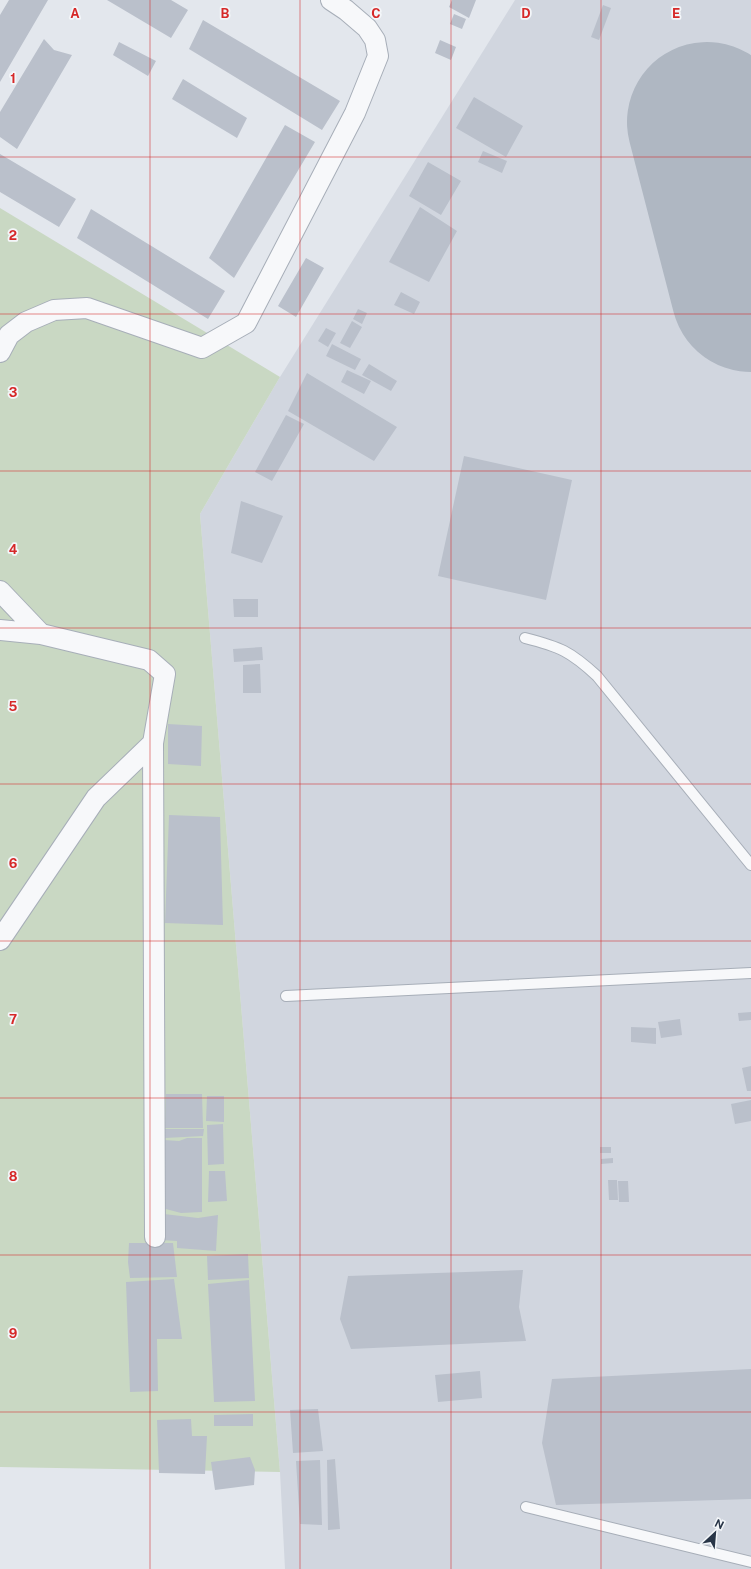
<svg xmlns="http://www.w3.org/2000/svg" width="751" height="1569" viewBox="0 0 751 1569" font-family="'Public Sans',sans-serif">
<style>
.built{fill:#d1d6df}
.green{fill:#c9d8c3}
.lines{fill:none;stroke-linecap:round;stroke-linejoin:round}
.runway{stroke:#afb7c2;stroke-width:160}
.building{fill:#bac0cb}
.service-casing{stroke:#a7aeb8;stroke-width:12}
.minor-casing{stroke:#a7aeb8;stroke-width:22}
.service{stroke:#f7f8fa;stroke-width:10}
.minor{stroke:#f7f8fa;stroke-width:20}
.grid{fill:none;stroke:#d62828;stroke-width:1;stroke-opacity:0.55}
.grid-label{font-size:13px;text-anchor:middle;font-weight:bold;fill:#d62828;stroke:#f3f6f9;stroke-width:3.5;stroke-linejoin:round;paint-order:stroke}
</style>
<rect width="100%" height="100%" fill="#e3e7ed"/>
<path class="built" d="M515,0H751V1569H285L280,1472L200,514L280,377Z"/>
<path class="green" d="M0,208L280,377L200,514L280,1472L0,1467Z"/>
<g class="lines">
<path class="runway" d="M707,122L751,292"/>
</g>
<path class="building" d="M9,0H48L0,82V15Z
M107,0H171L188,10L171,38Z
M452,0H476L469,18L449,7Z
M603,5L611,8L599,40L591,37Z
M454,14L466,19L462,29L450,24Z
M203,20L340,101L322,130L189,49Z
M44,39L54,50L72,55L17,149L0,137V112Z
M440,40L456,47L451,60L435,53Z
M119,42L156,61L148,76L113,55Z
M183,79L247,118L237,138L172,99Z
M474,97L523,126L506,157L456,128Z
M285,125L315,142L234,278L209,258Z
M483,151L507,161L502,173L478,162Z
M0,154L76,199L59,227L0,192Z
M428,162L461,181L441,215L409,196Z
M420,207L457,231L429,282L389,262Z
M91,209L225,291L208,319L77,238Z
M306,258L324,268L296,317L278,306Z
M401,292L420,302L414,314L394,305Z
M358,309L367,313L362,324L353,319Z
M352,321L362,327L350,348L340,343Z
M326,328L336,333L328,347L318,341Z
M332,344L361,359L355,370L326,356Z
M369,364L397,381L391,391L362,375Z
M347,370L371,381L364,394L341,382Z
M307,373L397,427L374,461L288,411Z
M286,415L304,424L272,481L255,472Z
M464,456L572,480L546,600L438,576Z
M241,501L283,516L262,563L231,553Z
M233,599H258V617H234Z
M262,647L263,660L234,662L233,649Z
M260,664L261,693H243V665Z
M168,724L202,726L201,766L168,764Z
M169,815L220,817L223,925L165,923Z
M751,1012V1020L739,1021L738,1013Z
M680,1019L682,1035L661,1038L658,1022Z
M631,1027L656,1028V1044L631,1042Z
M751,1066V1091H747L742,1068Z
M166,1094H202L203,1128H165Z
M207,1096H224V1122L206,1121Z
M751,1100V1121L735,1124L731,1104Z
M223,1124L224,1164L208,1165L207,1125Z
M165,1129H204L203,1136L165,1138Z
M187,1138H202V1212L181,1213L162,1208L164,1140L179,1141Z
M600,1147H611V1153H600Z
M613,1158V1163L601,1164V1159Z
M209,1171H225L227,1201L208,1202Z
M608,1180H617L618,1200H609Z
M618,1181H628L629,1202H619Z
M164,1214L198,1218L218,1215L216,1251L177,1248V1241L161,1240Z
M129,1243H173L177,1277L130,1278L128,1262Z
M248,1254L249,1278L208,1280L207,1256Z
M523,1270L519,1307L526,1341L351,1349L340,1319L348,1276Z
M174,1279L182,1339H157L158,1391L130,1392L126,1282Z
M249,1280L255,1401L214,1402L208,1284Z
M751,1369V1499L556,1505L542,1443L552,1379Z
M480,1371L482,1398L438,1402L435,1375Z
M318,1409L323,1451L293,1453L290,1410Z
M253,1414V1426H214V1415Z
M191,1419L192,1436H207L205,1474L159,1473L157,1420Z
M250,1457L255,1470L254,1485L215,1490L211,1462Z
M335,1459L340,1529L328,1530L327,1460Z
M320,1460L322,1525L300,1524L296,1461Z"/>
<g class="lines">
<g class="service-casing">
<path id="service" d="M525,638C560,647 570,651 597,676L751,865
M286,996L751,973
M526,1507L751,1562"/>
</g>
<g class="minor-casing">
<path id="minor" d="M0,352L9,335L26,322L54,310L87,308L202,348L246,323L355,113L378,56L375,40L367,28L346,10L331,0
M0,591L41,634
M0,630L41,634L149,660L165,674L153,743L155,1237
M0,940L96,798L153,743"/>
</g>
<use href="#service" class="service"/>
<use href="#minor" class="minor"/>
</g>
<path class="grid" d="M150,0V1569M300,0V1569M451,0V1569M601,0V1569M0,157H751M0,314H751M0,471H751M0,628H751M0,784H751M0,941H751M0,1098H751M0,1255H751M0,1412H751"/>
<g class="grid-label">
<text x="75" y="18">A</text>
<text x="225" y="18">B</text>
<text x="376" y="18">C</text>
<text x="526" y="18">D</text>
<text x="676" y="18">E</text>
<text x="13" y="83">1</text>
<text x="13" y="240">2</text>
<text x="13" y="397">3</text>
<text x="13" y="554">4</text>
<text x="13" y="711">5</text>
<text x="13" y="868">6</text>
<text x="13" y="1024">7</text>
<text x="13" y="1181">8</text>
<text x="13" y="1338">9</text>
</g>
<g transform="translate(715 1533) rotate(26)" stroke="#f3f6f9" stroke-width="3" paint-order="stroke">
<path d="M0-3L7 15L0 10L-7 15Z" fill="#283547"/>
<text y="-6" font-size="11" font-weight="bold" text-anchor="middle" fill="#283547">N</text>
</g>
</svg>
